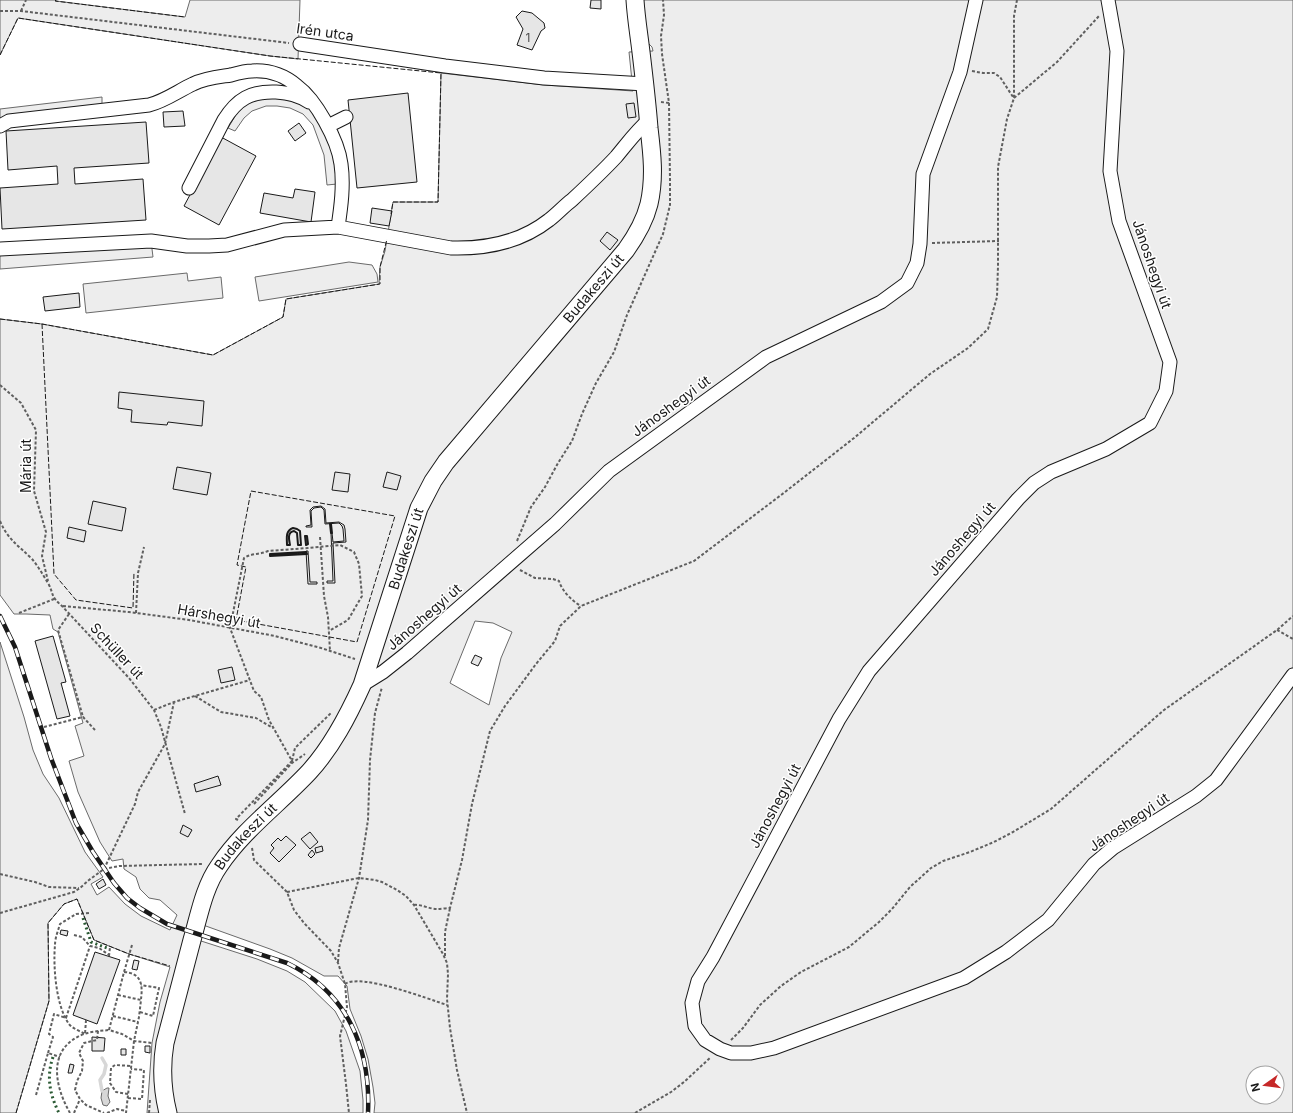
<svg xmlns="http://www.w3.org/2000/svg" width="1293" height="1113" viewBox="0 0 1293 1113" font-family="Inter,sans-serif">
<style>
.built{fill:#ededed;stroke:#6a6a6a;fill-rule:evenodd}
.water{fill:#d7d7d7;stroke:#6a6a6a}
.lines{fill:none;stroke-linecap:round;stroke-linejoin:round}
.stream{stroke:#d7d7d7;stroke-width:3.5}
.building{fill:#e6e6e6;stroke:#1a1a1a}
.minor-casing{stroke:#1a1a1a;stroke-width:15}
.major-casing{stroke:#1a1a1a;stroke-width:19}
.path{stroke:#5f5f5f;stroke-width:2;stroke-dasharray:3 2;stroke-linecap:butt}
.minor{stroke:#fff;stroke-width:13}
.major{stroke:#fff;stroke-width:17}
.rail-casing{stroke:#1a1a1a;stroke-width:4.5}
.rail{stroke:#fff;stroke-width:3;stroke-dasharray:9;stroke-linecap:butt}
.hedge{stroke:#2b5a34;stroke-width:3;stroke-dasharray:2 3;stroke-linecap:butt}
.fence{stroke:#1a1a1a;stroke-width:1;stroke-dasharray:5 2;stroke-linecap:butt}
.wall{stroke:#1a1a1a;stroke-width:2}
.labels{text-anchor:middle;stroke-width:3;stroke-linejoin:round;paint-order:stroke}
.number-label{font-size:12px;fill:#4d4d4d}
.street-label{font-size:14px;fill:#1a1a1a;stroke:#fff}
</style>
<rect width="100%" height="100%" fill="#fff"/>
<path class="built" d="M0,0H56V1L185,17L190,0H300L298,59L270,56L18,18L0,55Z
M642,0H1293V1113H374L375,1103L373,1087L368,1059L361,1036L350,1009L347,986L338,976H324L292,958L270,949L203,925L198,940L257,959L287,971L305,982L335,1011L346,1031L360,1071L363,1100V1113H147L152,1043L160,1002L170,967L129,954L94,940L77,899L64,904L48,923L49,1001L16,1113H0V642L24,717L33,750L43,774L59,798L85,852L103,877L91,884L97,895L109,887L125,904L141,916L170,930L177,915L160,900L149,898L140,889L136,877L124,869L123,859L112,861L100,842L78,792L69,761L84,756L75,726L83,723L58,632L53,629L50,615L26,614H14L0,595V319L42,324L213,355L283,317L286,299L379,284L380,267L385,251L393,202H438L441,73L544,85L633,91L629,52L653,51L652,47L646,41ZM475,621L493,623L512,632L501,658L489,705L450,683ZM1253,1073H1277V1097H1253Z
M263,96L279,97L310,107L322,123L334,153L337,184L327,185L324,155L313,125L303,114L290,108L277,106H266L252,111L244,118L235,131L228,128L237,113L247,101Z
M102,97V108L0,119V109Z
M151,241L153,257L0,269V249Z
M349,262L372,265L377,274L378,282L259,301L255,277Z
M187,273L188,281L221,277L223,298L86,313L83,284Z"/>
<path class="water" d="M107,1088H109L108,1096L110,1102L107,1106L103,1105L101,1098L102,1091Z"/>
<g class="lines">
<path class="stream" d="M102,1058L106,1065L104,1074L100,1080L102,1091"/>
</g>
<path class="building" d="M591,0H601V9L590,8Z
M522,11L532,13L544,23L545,28L541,31L532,50L517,45L523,29L516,17Z
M408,93L417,182L357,188L348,100Z
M634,103L636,117L628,118L626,104Z
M183,111L185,126L164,127L163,112Z
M146,122L149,163L74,168L75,184L143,179L146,220L2,229L0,188L58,184L57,166L8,170L6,131Z
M299,123L306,133L295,141L288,131Z
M221,137L256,156L219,225L184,206Z
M295,189L315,192L311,222L260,213L264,193L293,198Z
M372,208L392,211L389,226L370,223Z
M607,232L618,240L610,250L600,241Z
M79,293L80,307L45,311L43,297Z
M119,392L204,401L202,426L168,422L167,425L131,422L132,410L118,408Z
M177,467L211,473L207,495L173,489Z
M335,472L350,474L348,492L332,490Z
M387,472L401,476L397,490L383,487Z
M93,501L126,508L122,531L88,524Z
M321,506L325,509L326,523L339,522L344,525L345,529L346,542L333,543L335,583H327V581H333L331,533H332L333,542L344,541L343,529L342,526L339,523L325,524L324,510L321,507L314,508L311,511L312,527H306V526L311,525L310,510L313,507Z
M69,527L86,531L84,542L67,538Z
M306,551H308L310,582H317V584H308Z
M53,636L66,682L61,683L70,716L57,719L35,641Z
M475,655L482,658L478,666L471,663Z
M232,667L235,680L221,683L218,670Z
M218,776L221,785L196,792L194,784Z
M183,825L192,830L188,837L180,833Z
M310,832L318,842L310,849L301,839Z
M286,836L296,845L279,862L270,853L274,848L271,845L278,838L281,841Z
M322,846L323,851L316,853L315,848Z
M312,850L315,854L311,858L308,855Z
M103,879L106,885L99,889L96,884Z
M61,930L68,931L67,936L60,934Z
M95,952L120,960L97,1024L73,1015Z
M134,960L139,961L137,970L132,969Z
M92,1037L105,1038L104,1051H92Z
M145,1046H150V1053L145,1052Z
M121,1049H126V1055H121Z
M70,1064L74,1065L72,1073H68Z"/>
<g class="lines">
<g class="minor-casing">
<path id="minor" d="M1108,0L1117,51L1110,171L1119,221L1170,362L1166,391L1150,423L1106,449L1051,472L1034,483L1018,499L869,671L839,719L713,957L698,981L692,1003L695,1026L705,1040L720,1049L731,1053H751L774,1048L964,978L1006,952L1048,920L1094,864L1113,848L1196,796L1216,780L1293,675
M300,44L445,66L544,78L645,84
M0,126L9,121L149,105C165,101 178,91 193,84C205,78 218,77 231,75C238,73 245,71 252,71C268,70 284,75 297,86C316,100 338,140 341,164C344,185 341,207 338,227
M328,126L346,117
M189,188L224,120C237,99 251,91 276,92C289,93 298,95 309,102
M0,249L151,241L187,246H209L227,245L284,230L338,227L451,248C485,249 521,242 549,220C557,214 564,206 572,200C587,186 602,172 616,157C627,144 636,131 649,120
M362,685L383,672L407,653L555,524L609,471L766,357L881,302L907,283L917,263L920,244L923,174L960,72L976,0"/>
</g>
<g class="major-casing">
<g id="major">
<path id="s1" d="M168,1113C162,1089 161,1067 165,1043C174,1008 183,974 192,940C199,916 204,887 219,866C243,830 279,804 309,772C332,747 348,716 362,685L419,508L433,481L446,462L626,250C636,236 645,220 649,204C655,178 652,153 649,128C647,102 644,77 641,52C639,35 636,17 635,0"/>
</g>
</g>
<path class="path" d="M0,11H21L289,43
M21,11L26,0
M972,71L983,73H994L1000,77L1013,97
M1014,98L1057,62L1099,16
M661,102L669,103
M932,243L999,241
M0,385L21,403L36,430L34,491L46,532L42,556L48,581
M0,521C8,540 18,545 32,559C38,566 43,575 48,583C54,594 50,596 62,606L129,678L154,710L161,727L185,814
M320,537L324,596L328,617L330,651
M517,541L531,507L545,487L558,463L572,441L582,414L596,383L614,352L627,315L663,234L670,205V180L669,103L662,54L661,36L664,15L663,0
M520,570L535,578L553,579L559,581C562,591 572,601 581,606
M63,606L129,612L189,620L275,636L321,648L355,659
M19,613L54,599
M136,613L138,573L144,547
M69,614L58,630L83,717
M1277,630L1293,639
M195,696L221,712L256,718L273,728
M154,710L174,702L250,680
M44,727L83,717L95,730
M292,761L295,748L332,712
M254,804L292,763L305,754
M238,820L236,819L292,761L269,720L261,697L254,691L230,628L244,558C251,553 259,555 268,551L308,548L340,545L354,552L359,564L362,596L348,620L329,631
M252,848L254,860L287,892L294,910L304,923L331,951L338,963L345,984L347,1007L340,1036L346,1084L349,1113
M104,869L135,804L138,792L165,744L174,702
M0,874L35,882L49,887L79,888
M287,892L359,878L375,880L382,882L397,890L406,896L414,905L443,954L447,963L448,974L447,999L450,1028L457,1070L467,1113
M414,905C421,904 429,909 437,909C441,909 446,908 450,908L462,860L472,804L490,731L505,706L536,664L555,641L560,626L581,606L694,561L785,492L854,438L930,374L968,348L988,329L997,297L998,266V167L1007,119L1014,98V16L1017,0
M0,913L74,892L80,888L89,880L104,869L119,866L203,864
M74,935L82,937L90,946L99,948L109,955
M132,945L124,972L109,1030L122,1034L134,1041L152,1043
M109,956L110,947
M445,956V932L450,908
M338,962L339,948L359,878L368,820L370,760L375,713L382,687
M124,972C141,973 143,984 141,999
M345,984C361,973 428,999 447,1005
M118,995L141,1000L139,1017L134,1041L126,1113
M140,1012L153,1016L159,988L141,985
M113,1016L138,1022
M86,1020L85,1034C80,1031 73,1029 69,1024C56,1006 53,967 55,945C55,938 58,931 60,924L76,914L90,913
M98,1031L97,1040L84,1043L79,1053L83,1061L82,1071L77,1081L75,1090L80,1099L86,1105L104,1113
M731,1040L743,1028L760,1005L781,986L801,972L849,947L879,922L892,909L910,887L931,868L943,861L970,852L994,842L1013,832L1051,809L1164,710L1277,630L1293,616
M48,1053L53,1037L49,1034L54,1014L66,1018L90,946
M128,1094L116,1092L110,1083L111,1068L115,1065L131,1066
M36,1095L48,1053L60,1057
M128,1098L142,1099L144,1070L131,1069
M70,1113C54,1085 47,1048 84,1034C92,1031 101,1031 109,1030
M74,1113L80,1099
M107,1113L117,1109L126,1111
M149,1113L150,1100
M635,1113L671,1092L684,1082L711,1057"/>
<use href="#minor" class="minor"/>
<use href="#major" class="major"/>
<g class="rail-casing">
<path id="rail" d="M0,616L15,647L51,758L76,823L93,852L114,883L127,898L140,908L167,924L287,963C347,992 371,1048 368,1113"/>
</g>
<use href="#rail" class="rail"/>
<path class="hedge" d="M83,918L91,942L107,948
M53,1057C46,1077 50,1095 59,1113"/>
<path class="fence" d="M56,0L55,1L185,17
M0,55L18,18L270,56L441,73L438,202H393L391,214
M0,319L42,324L213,355L283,317L286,299L380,284V267L387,239
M42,324L54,574L76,600L133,608L134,572
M251,491L395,516L357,642L236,620L246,567L237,565Z
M16,1113L49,1001L48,923L64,904L77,899L94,940L129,954L170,966"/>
<path class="wall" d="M330,524H331L332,533H331Z
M293,528L297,529L300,531L301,545H298L297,533L294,531C287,532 289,540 290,545H287C287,538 285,531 293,528Z
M305,536H307L308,544L306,545Z
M306,552L307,554L270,556V554Z"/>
</g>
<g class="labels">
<g class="number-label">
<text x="528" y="42">1</text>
</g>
<g class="street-label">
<text transform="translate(325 32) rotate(8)" y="5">Irén utca</text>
<text transform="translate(1152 264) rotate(71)" y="5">Jánoshegyi út</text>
<text dy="5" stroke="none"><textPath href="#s1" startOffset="956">Budakeszi út</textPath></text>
<text transform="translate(671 406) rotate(-36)" y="5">Jánoshegyi út</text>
<text transform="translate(26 466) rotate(-90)" y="5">Mária út</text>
<text transform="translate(962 539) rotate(-49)" y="5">Jánoshegyi út</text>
<text dy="5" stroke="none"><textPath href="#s1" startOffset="632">Budakeszi út</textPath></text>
<text transform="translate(219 616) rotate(10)" y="5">Hárshegyi út</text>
<text transform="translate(424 617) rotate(-41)" y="5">Jánoshegyi út</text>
<text transform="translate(117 651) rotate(47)" y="5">Schüller út</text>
<text transform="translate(775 806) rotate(-62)" y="5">Jánoshegyi út</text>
<text transform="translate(1129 822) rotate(-34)" y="5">Jánoshegyi út</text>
<text dy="5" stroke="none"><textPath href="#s1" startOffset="296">Budakeszi út</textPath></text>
</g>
</g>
<g transform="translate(1265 1085) rotate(256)"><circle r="19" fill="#ffffff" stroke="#a3a3a3"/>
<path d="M0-3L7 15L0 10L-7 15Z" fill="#c62828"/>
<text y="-6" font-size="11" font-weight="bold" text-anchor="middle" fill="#1a1a1a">N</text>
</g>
</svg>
